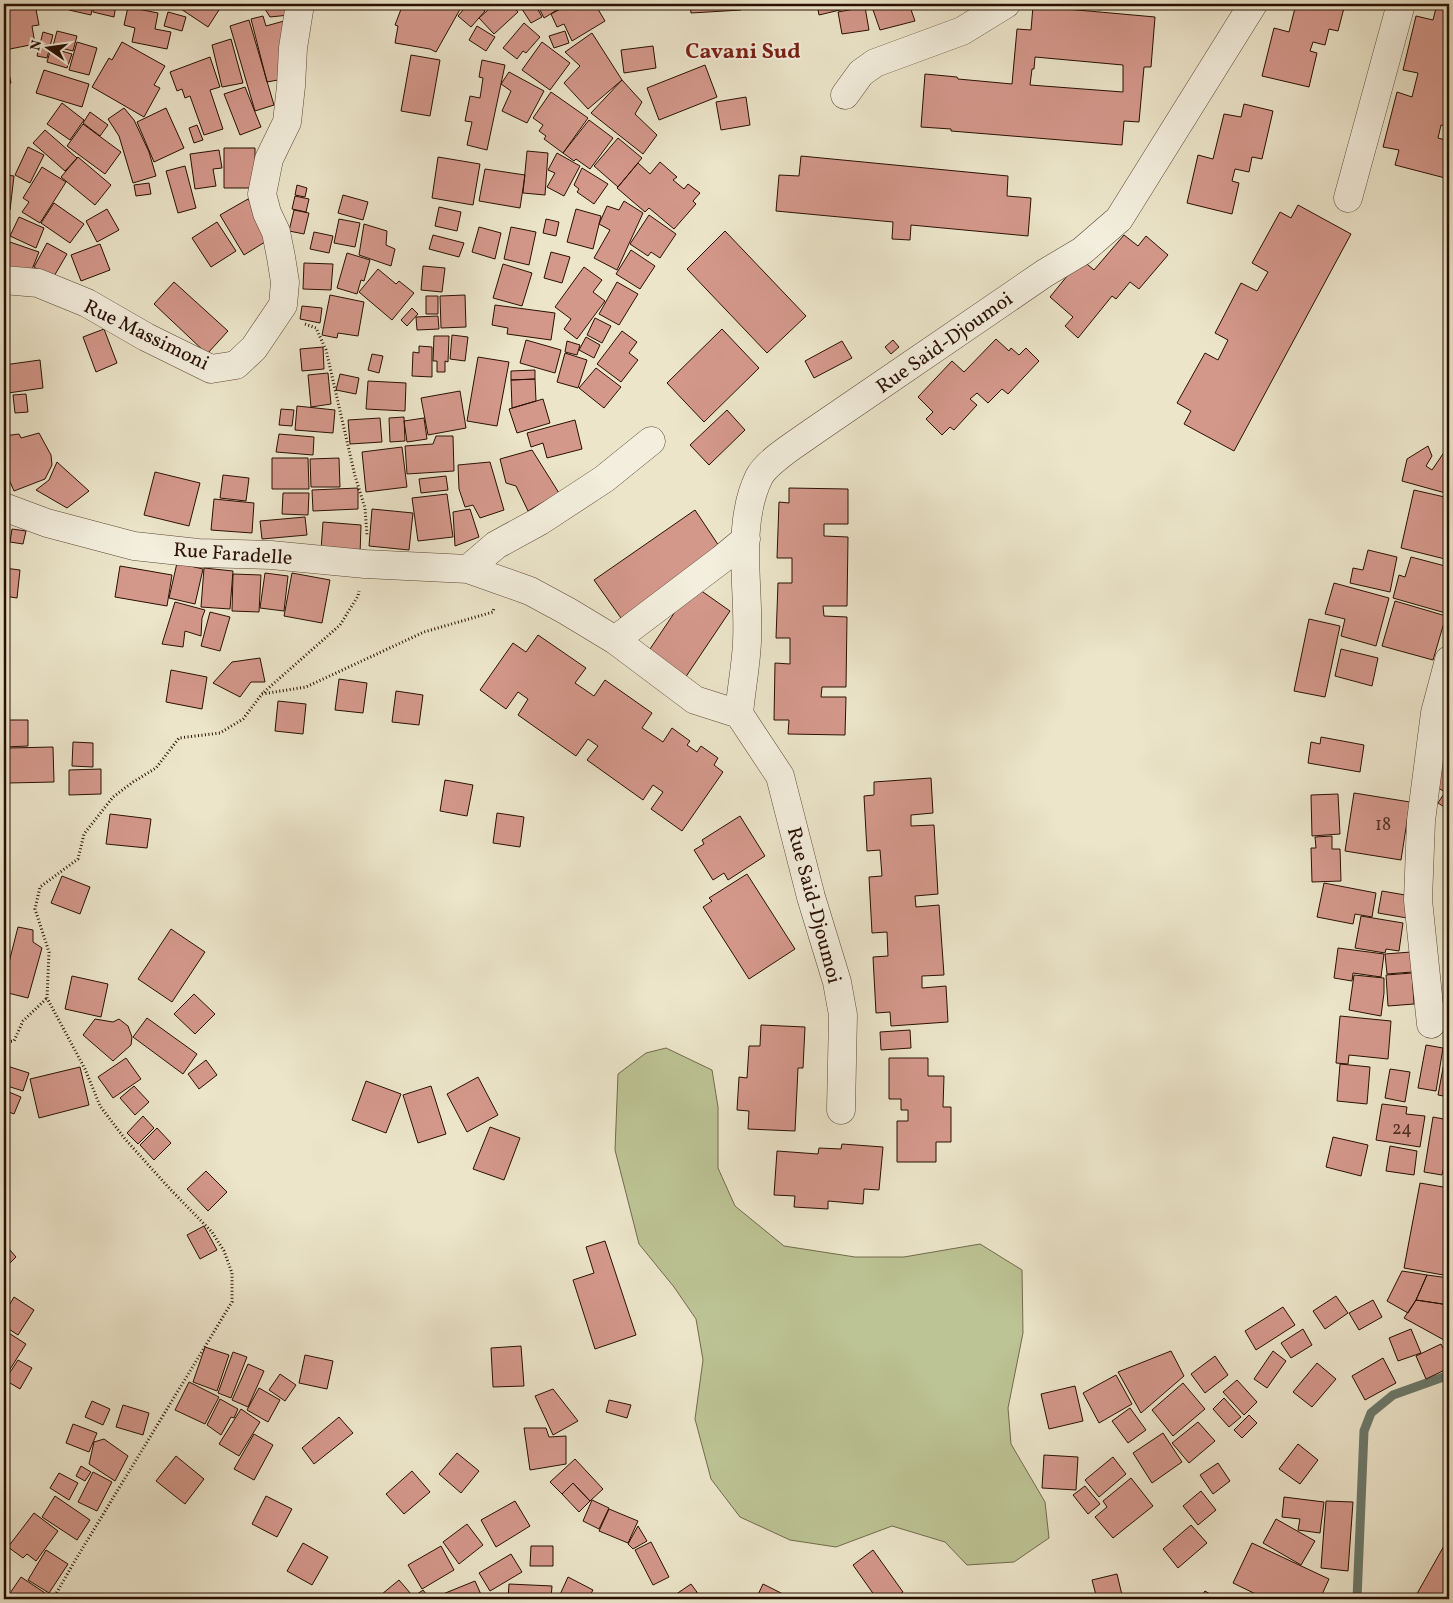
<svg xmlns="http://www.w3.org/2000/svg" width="1453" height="1603" viewBox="0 0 1453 1603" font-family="Vollkorn,serif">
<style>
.green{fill:#bcc394;stroke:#726a4c}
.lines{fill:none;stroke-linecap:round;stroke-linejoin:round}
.stream{stroke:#6c796b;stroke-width:9}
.building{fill:#d4988b;stroke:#291003;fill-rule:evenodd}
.minor-casing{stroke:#5a4535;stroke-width:29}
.path{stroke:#291003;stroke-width:3;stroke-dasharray:1 2.5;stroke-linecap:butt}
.minor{stroke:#f3eedd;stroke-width:28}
.labels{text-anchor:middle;stroke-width:4;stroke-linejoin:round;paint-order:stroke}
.number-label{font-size:18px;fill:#543225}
.street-label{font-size:20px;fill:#291003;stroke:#f3eedd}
.quarter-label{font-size:22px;font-weight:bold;fill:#7a1f14;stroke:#f3eedd}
</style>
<rect width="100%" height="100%" fill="#ece5ca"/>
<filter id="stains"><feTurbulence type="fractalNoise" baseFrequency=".004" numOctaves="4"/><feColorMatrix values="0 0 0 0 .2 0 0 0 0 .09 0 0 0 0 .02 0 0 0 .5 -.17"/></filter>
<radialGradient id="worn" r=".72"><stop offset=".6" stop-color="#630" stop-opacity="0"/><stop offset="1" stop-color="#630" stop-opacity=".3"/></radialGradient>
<path class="green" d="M666,1048L712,1070L718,1107V1168L735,1206L784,1246L855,1257H904L980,1244L1022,1270L1023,1333L1008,1408L1011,1444L1045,1502L1049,1538L1014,1562L967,1565L945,1542L892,1526L836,1547L790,1540L740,1517L711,1479L695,1419L703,1360L696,1319L674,1287L639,1244L615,1150L618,1074L646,1053Z"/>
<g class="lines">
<path class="stream" d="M1357,1599L1364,1431L1371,1413L1393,1395L1449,1375"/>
</g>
<path class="building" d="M4,4H35L39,25L32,26L35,44L5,50Z
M70,4H93L91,15L69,10Z
M94,4H116L114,17L93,12Z
M180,4H209L219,10L208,27L178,7Z
M262,4H289V15L270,17Z
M403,4H463L436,52L430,49L395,43L398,26L395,25Z
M468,4H477L485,11L471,27L458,16Z
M482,4H511L518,12L494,34L479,18L488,10Z
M513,4H535L542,17L531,23L520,6H515Z
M537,4H567L544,18Z
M570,4H595L605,21L572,41L564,24L557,27L551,14Z
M609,4H647V8Z
M690,4H741V10L691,13Z
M817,4H865L819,15Z
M880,4H909L915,21L880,30L872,7L880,5Z
M1086,4H1110L1100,10L1088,7Z
M1296,4H1345L1338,31L1329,29L1325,45L1313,42L1310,51L1317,53L1309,87L1262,76L1274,28L1289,32Z
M1437,4H1449V127L1441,125L1438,138L1449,141V179L1395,165L1399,150L1383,147L1397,92L1412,97L1418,73L1403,70L1416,16L1433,20Z
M1033,6L1155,17L1151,67H1144L1139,122L1124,121L1122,145L951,131V129L921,127L925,74L957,77L958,79L1012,84L1017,29L1031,30ZM1035,57L1123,65V92L1030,85L1032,69H1034Z
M128,7L158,13L155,29L171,32L167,49L132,42L135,28L124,25Z
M865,7L869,30L842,34L838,12Z
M168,12L186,17L182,31L164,26Z
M263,16L266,26L284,21L278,80L267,82L251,19Z
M249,20L274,105L255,111L230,26Z
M524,23L540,37L526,53L523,51L517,59L503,48Z
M477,26L495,37L486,51L469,40Z
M57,31L77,36L73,51L53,46Z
M565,31L569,43L554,48L549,36Z
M43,32L53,35L47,58L37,56Z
M592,33L622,80L588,109L564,83L580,66L565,52Z
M231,39L243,83L222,87L212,45Z
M77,42L97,48L89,75L69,70Z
M122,42L165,66L154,85L160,88L144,117L92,87L109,58L112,60Z
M542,42L570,63L550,90L522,70Z
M653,46L656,68L624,73L621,50Z
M51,48L72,54L67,68L47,62Z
M5,55L11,83L4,85V56Z
M411,55L440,60L430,116L401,111Z
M210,57L220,87L210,90L223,129L204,135L190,96L185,98L182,89L177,91L170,72Z
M482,60L505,65L487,150L467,145L472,122L465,121L470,96L480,98L483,78L479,77Z
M705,65L717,97L659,120L647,88Z
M44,70L89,84L82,107L36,93Z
M509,72L544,91L527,123L502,111L511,91L501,84Z
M622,80L642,102L635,114L657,135L643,154L591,113Z
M245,87L261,127L240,135L224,94Z
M551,92L588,118L563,153L544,139L546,136L539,131L543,125L533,118Z
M746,97L750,125L721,130L716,102Z
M62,103L84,120L70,140L47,124Z
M1244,104L1273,111L1262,159L1252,157L1249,172L1235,169L1232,181L1239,183L1232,214L1187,203L1198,155L1213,159L1224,114L1241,117Z
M124,108L134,120L149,152L156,176L133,183L119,136L108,119Z
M166,108L184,148L154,162L137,122Z
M90,112L108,125L100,136L83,123Z
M589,120L613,138L590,169L576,159L574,161L563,153Z
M83,124L121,152L105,174L67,146Z
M197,125L203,140L194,143L189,128Z
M45,130L77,158L65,171L33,143Z
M618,138L642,158L618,187L594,166Z
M28,147L44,155L30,183L15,175Z
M224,148H255V188H224Z
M219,150L222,168L213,169L216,186L195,189L190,154Z
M527,151L548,153L545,195L523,193Z
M557,153L580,166L564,196L547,187L555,173L548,170Z
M801,156L1008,176L1007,196L1031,198L1028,236L911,225L910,240L892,239L893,222L776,211L779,175L799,176Z
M78,157L111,185L95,205L61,177Z
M438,157L480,164L473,205L432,198Z
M660,162L677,177L673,180L684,189L688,184L700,193L693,201L696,204L674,229L649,208L645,212L617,188L638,163L650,174Z
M4,165H8L6,175L14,176L10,210L4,209Z
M185,166L196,208L178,213L166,171Z
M42,167L66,182L40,223L22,212L29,202L23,198Z
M582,168L608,184L594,204L577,192L579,189L574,185Z
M485,169L525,175L520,208L479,201Z
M149,183L151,194L136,196L134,185Z
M297,185L307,188L305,197L295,195Z
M343,195L368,202L363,220L338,213Z
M295,196L309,199L306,212L292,209Z
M248,199L273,237L244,255L220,215Z
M624,201L643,213L617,270L594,258L610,230L599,224L607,206L619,210Z
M54,203L84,224L70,243L41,223Z
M1298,205L1351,234L1234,451L1184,424L1191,411L1177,403L1205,353L1218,360L1228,340L1215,333L1241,283L1257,291L1268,272L1252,263L1280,212L1291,218Z
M439,207L461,212L457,231L435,226Z
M107,209L119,230L97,242L86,221Z
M576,209L601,216L593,249L567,242Z
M294,210L309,213L304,234L289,231Z
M649,215L676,234L660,258L651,252L648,256L630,244Z
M19,217L44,228L36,248L10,236Z
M339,219L360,223L355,247L334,243Z
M546,219L559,222L556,236L543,233Z
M217,222L236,251L211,267L192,238Z
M364,224L387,231L386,245L395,249L391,266L359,255Z
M479,227L501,233L495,259L472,252Z
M511,227L536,232L529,265L504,259Z
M725,231L806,316L767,353L687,269Z
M314,232L333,236L329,253L310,249Z
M433,235L464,243L459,257L429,249Z
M1124,235L1138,246L1146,236L1168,255L1139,289L1130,282L1116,299L1112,296L1078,338L1065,326L1073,317L1050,297L1081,259L1094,270Z
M4,240L39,252L31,272H20L4,266Z
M47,243L67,254L53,278L34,267Z
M100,244L110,270L81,281L71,255Z
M631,250L655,266L640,289L616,274Z
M551,252L570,257L562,283L544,278Z
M347,253L370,260L364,281L361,280L357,294L337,288Z
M304,263L333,264L331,290L303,289Z
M503,264L532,273L522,306L493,298Z
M423,266L445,268L442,292L421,290Z
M584,267L602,280L593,292L605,301L577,339L564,329L571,319L555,307Z
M378,269L396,284L399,281L414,293L392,320L359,292Z
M174,282L228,331L207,354L154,304Z
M617,282L638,294L619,325L599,314Z
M330,295L364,302L358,336L338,333L337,338L322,335Z
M465,295L466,327L441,328L440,296Z
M426,296H438V314H426Z
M495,305L555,313L551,340L507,334L508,328L492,325Z
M302,306L322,308L320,323L300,319Z
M412,308L418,314L407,326L401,320Z
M438,316L439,329L417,330L416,317Z
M595,318L611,326L602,343L587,335Z
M104,329L117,363L96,372L83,337Z
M722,329L759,368L704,422L667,383Z
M622,331L637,342L629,353L638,360L621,382L597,364Z
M452,335L468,337L465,361L450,359Z
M434,336H449L448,362L445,361V372H437V361H433Z
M586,337L600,345L594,358L579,350Z
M996,339L1009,351L1011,348L1019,355L1026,348L1039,361L1008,394L1002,389L988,403L977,393L970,399L977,405L954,430L950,427L942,435L926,419L933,412L918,397L952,361L964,372Z
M526,340L561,350L555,373L520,363Z
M893,340L899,347L891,354L885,347Z
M567,341L580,345L577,355L565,352Z
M842,341L852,358L814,378L805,361Z
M419,346L432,347V377L412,376L413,352L419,353Z
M323,347L324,369L302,371L300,349Z
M565,353L587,360L578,388L557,382Z
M372,354L383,356L379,373L368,370Z
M478,357L509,362L497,426L467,421Z
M40,360L43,388L8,393L4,365Z
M596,368L621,387L604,408L579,388Z
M535,370V379L511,380V371Z
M328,373L331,404L311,407L308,375Z
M340,374L359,378L356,394L336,390Z
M535,379L536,401L512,408L511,380Z
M368,381L406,383L405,411L366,409Z
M460,391L466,428L428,435L421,398Z
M26,394L28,412L15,413L13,395Z
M543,399L550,423L517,433L509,409Z
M297,406L335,410L333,433L295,430Z
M281,409L294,410L292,426L279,425Z
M727,410L745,430L709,465L690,445Z
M404,417L405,441L390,442L389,418Z
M380,418L382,442L350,444L348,420Z
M424,418L427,439L407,442L404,421Z
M575,420L582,449L547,458L543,443L531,447L527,433Z
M39,433L51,455L52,465L45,479L14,491L4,468V436L19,434L21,438Z
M279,434L314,437L313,455L276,452Z
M436,436H453L454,471L407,474L405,446L433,444Z
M1428,446L1432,456L1426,466L1432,470L1447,448L1449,449V494L1402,481L1407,459Z
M402,447L407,487L366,492L362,452Z
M532,450L559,493L528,511L516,486L506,483L500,459Z
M272,458H308L309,489H272Z
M339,458L340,487H311L310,459Z
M57,462L89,491L67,508L36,490L49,480Z
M490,462L504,510L480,518L473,505L465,507L459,489L458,465Z
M155,472L200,483L189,526L144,515Z
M223,475L249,478L246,501L220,498Z
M446,476L448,490L421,493L419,479Z
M358,488V509L313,511L312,490Z
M789,488L848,489V524H824V536L848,537L847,606H823L824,616L847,617L846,687H822L821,697H846L845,735L788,734L789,720H774L775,663L790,664V638H776L778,583H792V558H777L779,502L789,503Z
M1414,490L1449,498V560L1401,548Z
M283,493H309L308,515L282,514Z
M447,494L453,537L418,541L412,498Z
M214,499L254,503L252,533L211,530Z
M372,509L413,513L409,550L369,546Z
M470,509L479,537L455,546L453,512Z
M695,510L721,549L621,618L594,580Z
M305,517L307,535L262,539L260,521Z
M323,522L361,525L360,555L321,550Z
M12,529L26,531L23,544L10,542Z
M1368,550L1397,557L1390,592L1350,583L1353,568L1363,570Z
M1411,557L1449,567V614L1393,598L1399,575L1405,577Z
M177,563L203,569L195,604L169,598Z
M120,566L172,575L167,606L115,597Z
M4,568L20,570L17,598L4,596Z
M204,568L233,571L230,609L201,607Z
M265,573L288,576L284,611L260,608Z
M292,573L330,580L322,623L284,616Z
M233,574L261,575L259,612L232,611Z
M1334,583L1389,598L1376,646L1341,636L1345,619L1325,614Z
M693,585L730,611L683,681L646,655Z
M1395,601L1446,616L1433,660L1382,646Z
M175,602L205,610L202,618L201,636L185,631L183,647L162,644Z
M210,612L230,617L220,651L201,646Z
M1309,619L1340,626L1325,697L1294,691Z
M538,635L586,668L575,683L594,696L605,680L652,713L642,728L663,742L672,728L690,741L687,745L697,752L701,746L718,758L714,765L723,772L682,831L651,809L663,792L653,785L643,800L587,760L598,746L588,739L576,756L518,715L528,699L518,692L506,709L480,690L513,643L526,652Z
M1341,649L1378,658L1372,686L1335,676Z
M260,658L265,682H251L240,697L213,683L232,662Z
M171,670L207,677L202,709L166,702Z
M339,679L367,683L363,713L335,710Z
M396,691L423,695L419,725L392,722Z
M278,701L306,704L303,734L275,731Z
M4,720H28V746L4,747Z
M1321,737L1364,745L1360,772L1308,763L1311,742L1320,744Z
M73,742L93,743V767L72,766Z
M53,747L54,782L8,783V748Z
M1449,749V810L1438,803L1445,792L1435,786L1438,767Z
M101,769V794L69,795V770Z
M931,778L933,813L911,815V826L934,825L938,894L915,896L916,907L939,905L944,975L922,976V988L946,986L948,1022L891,1026L890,1012L876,1013L873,957L888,956L887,932L872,933L869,877L882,876L880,850L867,851L864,796L874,795V782Z
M445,780L473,785L467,816L440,811Z
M1354,793L1410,802L1401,860L1345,851Z
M1338,794L1340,834L1312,836L1311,795Z
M497,813L524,817L520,847L493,843Z
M110,814L151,819L147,848L106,844Z
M740,816L765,856L728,880L724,873L713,880L694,850L704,844L702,840Z
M1332,836V849H1340L1341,881L1312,882L1311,848H1316L1315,837Z
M747,874L795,949L749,979L703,907L712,901L709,898Z
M62,876L90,887L80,914L51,903Z
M1324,883L1376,893L1372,917L1355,914L1353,924L1317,917Z
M1382,891L1411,896L1407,918L1378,913Z
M1361,916L1403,923L1399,951L1386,949L1385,953L1355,948Z
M18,927L33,930V942L42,948L28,998L4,992V982Z
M171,929L205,952L172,1002L138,979Z
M1338,948L1384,954L1381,977L1353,973L1352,981L1334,978Z
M1411,952L1412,972L1387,974L1385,954Z
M1412,973L1414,1004L1388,1006L1386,975Z
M1354,975L1384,978V993L1381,1016L1349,1010Z
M72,976L108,984L101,1017L65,1009Z
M194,994L215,1014L195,1034L174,1014Z
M1340,1016L1391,1021L1388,1059L1349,1055L1348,1064L1336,1063Z
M147,1018L197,1054L183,1074L133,1037Z
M95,1019L113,1022L119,1019L128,1026L132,1037L131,1045L113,1061L83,1035Z
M761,1025L805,1027L803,1068H798L795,1131L748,1129L749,1111L737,1110L739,1077L747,1078L749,1046H760Z
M910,1030L911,1048L881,1050L880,1032Z
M1449,1036V1097L1438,1095Z
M1426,1045L1443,1048L1436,1091L1418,1088Z
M126,1058L141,1079L113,1098L98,1077Z
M889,1058H928V1076H944L943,1107H951V1142H936V1162H897V1121H908V1110H901V1099H889Z
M206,1060L217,1075L199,1089L188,1074Z
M1340,1064L1370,1067L1367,1104L1337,1101Z
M4,1065L29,1073L23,1091L4,1085Z
M80,1067L89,1105L39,1118L30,1079Z
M1390,1069L1410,1072L1405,1102L1385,1098Z
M478,1077L498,1115L467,1132L447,1094Z
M366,1081L401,1094L386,1133L352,1120Z
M134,1086L149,1102L135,1115L120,1098Z
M431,1086L446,1134L418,1143L403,1095Z
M4,1090L21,1097L14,1114L4,1110Z
M1382,1104L1407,1107L1406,1114L1425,1116L1420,1147L1376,1140Z
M143,1116L154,1128L138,1144L127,1133Z
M1433,1117L1449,1120V1163L1445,1162L1442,1175L1424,1172Z
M490,1127L520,1138L504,1180L473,1169Z
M157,1128L171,1143L154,1160L140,1145Z
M1333,1137L1368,1145L1361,1176L1326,1167Z
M842,1144L883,1147L879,1190L864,1189L863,1204L828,1201V1209L794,1207L795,1196L774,1195L777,1151L818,1154L819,1148L841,1149Z
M1390,1146L1417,1151L1414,1175L1386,1171Z
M206,1171L227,1192L208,1211L187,1189Z
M1420,1183L1449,1188V1276L1404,1268Z
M204,1226L217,1250L200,1259L187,1235Z
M605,1241L636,1335L595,1349L573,1280L594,1273L586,1247Z
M4,1243L16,1257L4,1269Z
M1402,1271L1427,1275L1416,1300L1408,1313L1387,1301Z
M1427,1275L1449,1278V1305L1416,1300Z
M1336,1296L1348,1313L1325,1329L1313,1311Z
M14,1297L34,1310L18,1335L4,1326V1314Z
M1373,1300L1382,1317L1359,1330L1349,1313Z
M1416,1300L1449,1305V1330L1444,1340L1404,1318Z
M1283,1307L1295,1325L1256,1350L1245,1331Z
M1303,1329L1312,1345L1291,1358L1281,1343Z
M1411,1329L1421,1353L1398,1361L1389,1338Z
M4,1330L26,1344L7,1374L4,1372Z
M1441,1344L1449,1361V1368L1426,1379L1416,1356Z
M521,1346L524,1386L493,1387L491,1348Z
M205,1347L229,1355L217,1391L193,1382Z
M1171,1351L1184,1376L1141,1413L1118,1372Z
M1273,1351L1286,1361L1267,1388L1254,1379Z
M233,1352L247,1357L231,1398L218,1393Z
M305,1355L333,1361L327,1389L299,1383Z
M1215,1356L1228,1375L1205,1393L1191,1374Z
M1383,1358L1396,1383L1365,1400L1352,1376Z
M18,1360L32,1368L20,1389L5,1380Z
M1317,1363L1336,1379L1312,1407L1293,1392Z
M248,1364L264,1371L248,1407L232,1400Z
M280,1374L296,1385L285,1401L269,1390Z
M1116,1375L1132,1404L1099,1423L1083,1393Z
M1237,1380L1257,1402L1244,1415L1223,1392Z
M189,1382L219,1397L205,1424L175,1410Z
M1183,1383L1205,1409L1173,1436L1152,1410Z
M1075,1386L1083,1421L1049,1429L1041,1394Z
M259,1388L280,1400L268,1422L247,1410Z
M553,1389L578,1421L553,1435L535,1396Z
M1224,1398L1241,1417L1229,1427L1213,1409Z
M220,1399L238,1409L234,1418L231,1417L221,1435L207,1425Z
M609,1400L631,1405L627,1418L606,1412Z
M92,1401L110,1409L103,1425L85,1417Z
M123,1405L149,1413L143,1435L116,1427Z
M1130,1408L1146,1430L1128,1443L1112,1421Z
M241,1409L260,1422L239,1456L219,1444Z
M1249,1415L1257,1423L1242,1438L1234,1430Z
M339,1417L353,1433L314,1464L302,1448Z
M1198,1422L1215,1441L1189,1463L1172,1443Z
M73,1424L97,1433L89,1452L66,1443Z
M524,1428H546L549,1437L566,1436V1464L530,1470Z
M1163,1433L1182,1462L1152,1483L1133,1453Z
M254,1434L273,1445L254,1480L234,1469Z
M104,1439L128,1456L115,1481L89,1464L94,1442Z
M1298,1444L1318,1460L1300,1484L1279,1469Z
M457,1453L479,1471L461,1493L439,1474Z
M1044,1455L1078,1457L1076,1490L1042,1488Z
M176,1456L204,1479L185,1504L156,1481Z
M1113,1457L1126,1474L1099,1497L1085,1480Z
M575,1459L603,1489L590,1501L573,1483L562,1494L550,1482Z
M1218,1463L1230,1481L1213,1494L1200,1475Z
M81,1466L91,1472L85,1481L76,1476Z
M412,1471L430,1492L404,1514L386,1494Z
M93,1472L112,1482L97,1511L78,1502Z
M59,1473L78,1483L69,1500L50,1488Z
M1131,1478L1153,1506L1113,1538L1095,1517L1107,1507L1103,1501Z
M573,1483L590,1501L579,1512L562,1494Z
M1085,1486L1100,1504L1088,1514L1073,1495Z
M1201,1491L1216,1510L1198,1525L1183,1506Z
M55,1496L90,1520L77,1540L42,1517Z
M266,1496L292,1509L277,1537L252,1524Z
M1284,1497L1324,1502L1320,1533L1298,1530L1300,1519L1282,1517Z
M592,1500L609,1508L599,1529L583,1521Z
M515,1501L530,1526L496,1547L481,1520Z
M1326,1501L1353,1502L1348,1571L1321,1568Z
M609,1509L638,1521L628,1543L599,1531Z
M34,1513L58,1531L36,1561L27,1554L23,1558L8,1547Z
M1276,1519L1315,1541L1301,1565L1263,1543Z
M467,1524L483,1545L459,1564L443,1542Z
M1191,1525L1207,1543L1178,1568L1163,1549Z
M638,1526L647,1541L633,1549L628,1544Z
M1449,1537V1599H1414Z
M651,1542L669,1577L653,1585L635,1550Z
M303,1543L328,1557L312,1585L287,1571Z
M1252,1543L1329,1579L1320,1599H1266L1233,1583Z
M441,1546L454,1570L422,1589L408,1565Z
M531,1546H553V1566H530Z
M46,1550L68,1564L49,1593L28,1580Z
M873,1550L903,1592L893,1599H877L853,1565Z
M511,1554L522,1572L490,1591L479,1573Z
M1117,1574L1122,1595L1105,1599H1097L1092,1580Z
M21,1577L48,1595L45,1599H6Z
M568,1577L593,1590L588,1599H558Z
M399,1580L411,1594L405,1599H376Z
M475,1581L483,1599H439L438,1596Z
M509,1584L552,1586L551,1599H508Z
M691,1584L702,1599H674L672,1597Z
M763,1584L793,1599H756Z
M423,1590L430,1599H410Z
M1205,1591L1218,1599H1199Z"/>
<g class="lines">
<g class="minor-casing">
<path id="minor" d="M845,95L861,73L875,63L962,31L1006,4
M1348,198L1401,4
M4,280L38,283L87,303L146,337L211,369L236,365L254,348L283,305L285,282L281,257L276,232L267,213L262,194L269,159L287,122L291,86L293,48L300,4
M4,507L47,523L134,546L198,553L271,555L365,564L468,569L530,591L567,611L615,640L695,700L739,714C741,690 746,666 747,642C750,590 735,526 759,477C767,461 799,442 814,431L1045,273L1082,251L1119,219L1253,4
M468,569L496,545L540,521L604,479L651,441
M615,640L722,559L746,539
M739,714L780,776L811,897L837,982L843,1015L841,1110
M1431,1024L1418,900L1421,821L1435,713L1449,660"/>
</g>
<path class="path" d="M305,324L316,328L326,350L355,476L365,508L367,535
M264,692L340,625L358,596L359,591
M4,1042L14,1041L23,1021L47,998
M53,1599L76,1559L232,1302V1273L224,1251L212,1232L170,1189L125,1139L100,1106L85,1069L47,998L49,952L35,909L40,887L78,859L84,834L113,797L133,782L156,768L179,738L220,733L243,719L262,694L306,687L424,632L493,612L494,608"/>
<use href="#minor" class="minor"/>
</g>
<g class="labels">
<g class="number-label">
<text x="1383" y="830">18</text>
<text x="1402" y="1134">24</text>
</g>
<g class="street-label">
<text transform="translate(147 334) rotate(26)" y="7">Rue Massimoni</text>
<text transform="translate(944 342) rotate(-35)" y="7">Rue Said-Djoumoi</text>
<text transform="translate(233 553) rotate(4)" y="7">Rue Faradelle</text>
<text transform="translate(815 905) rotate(75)" y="7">Rue Said-Djoumoi</text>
</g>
<g class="quarter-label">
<text x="743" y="58">Cavani Sud</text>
</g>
</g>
<rect width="1453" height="1603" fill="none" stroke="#ece5ca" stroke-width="20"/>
<rect x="5" y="5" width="1443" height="1593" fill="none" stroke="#291003" stroke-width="2.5"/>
<rect x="10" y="10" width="1433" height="1583" fill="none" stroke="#291003"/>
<g transform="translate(48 48) rotate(283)" stroke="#f3eedd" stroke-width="4" paint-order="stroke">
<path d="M0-4L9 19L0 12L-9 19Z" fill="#291003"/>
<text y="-8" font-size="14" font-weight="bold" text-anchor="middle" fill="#291003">N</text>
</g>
<rect width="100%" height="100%" filter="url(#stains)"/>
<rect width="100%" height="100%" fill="url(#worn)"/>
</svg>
